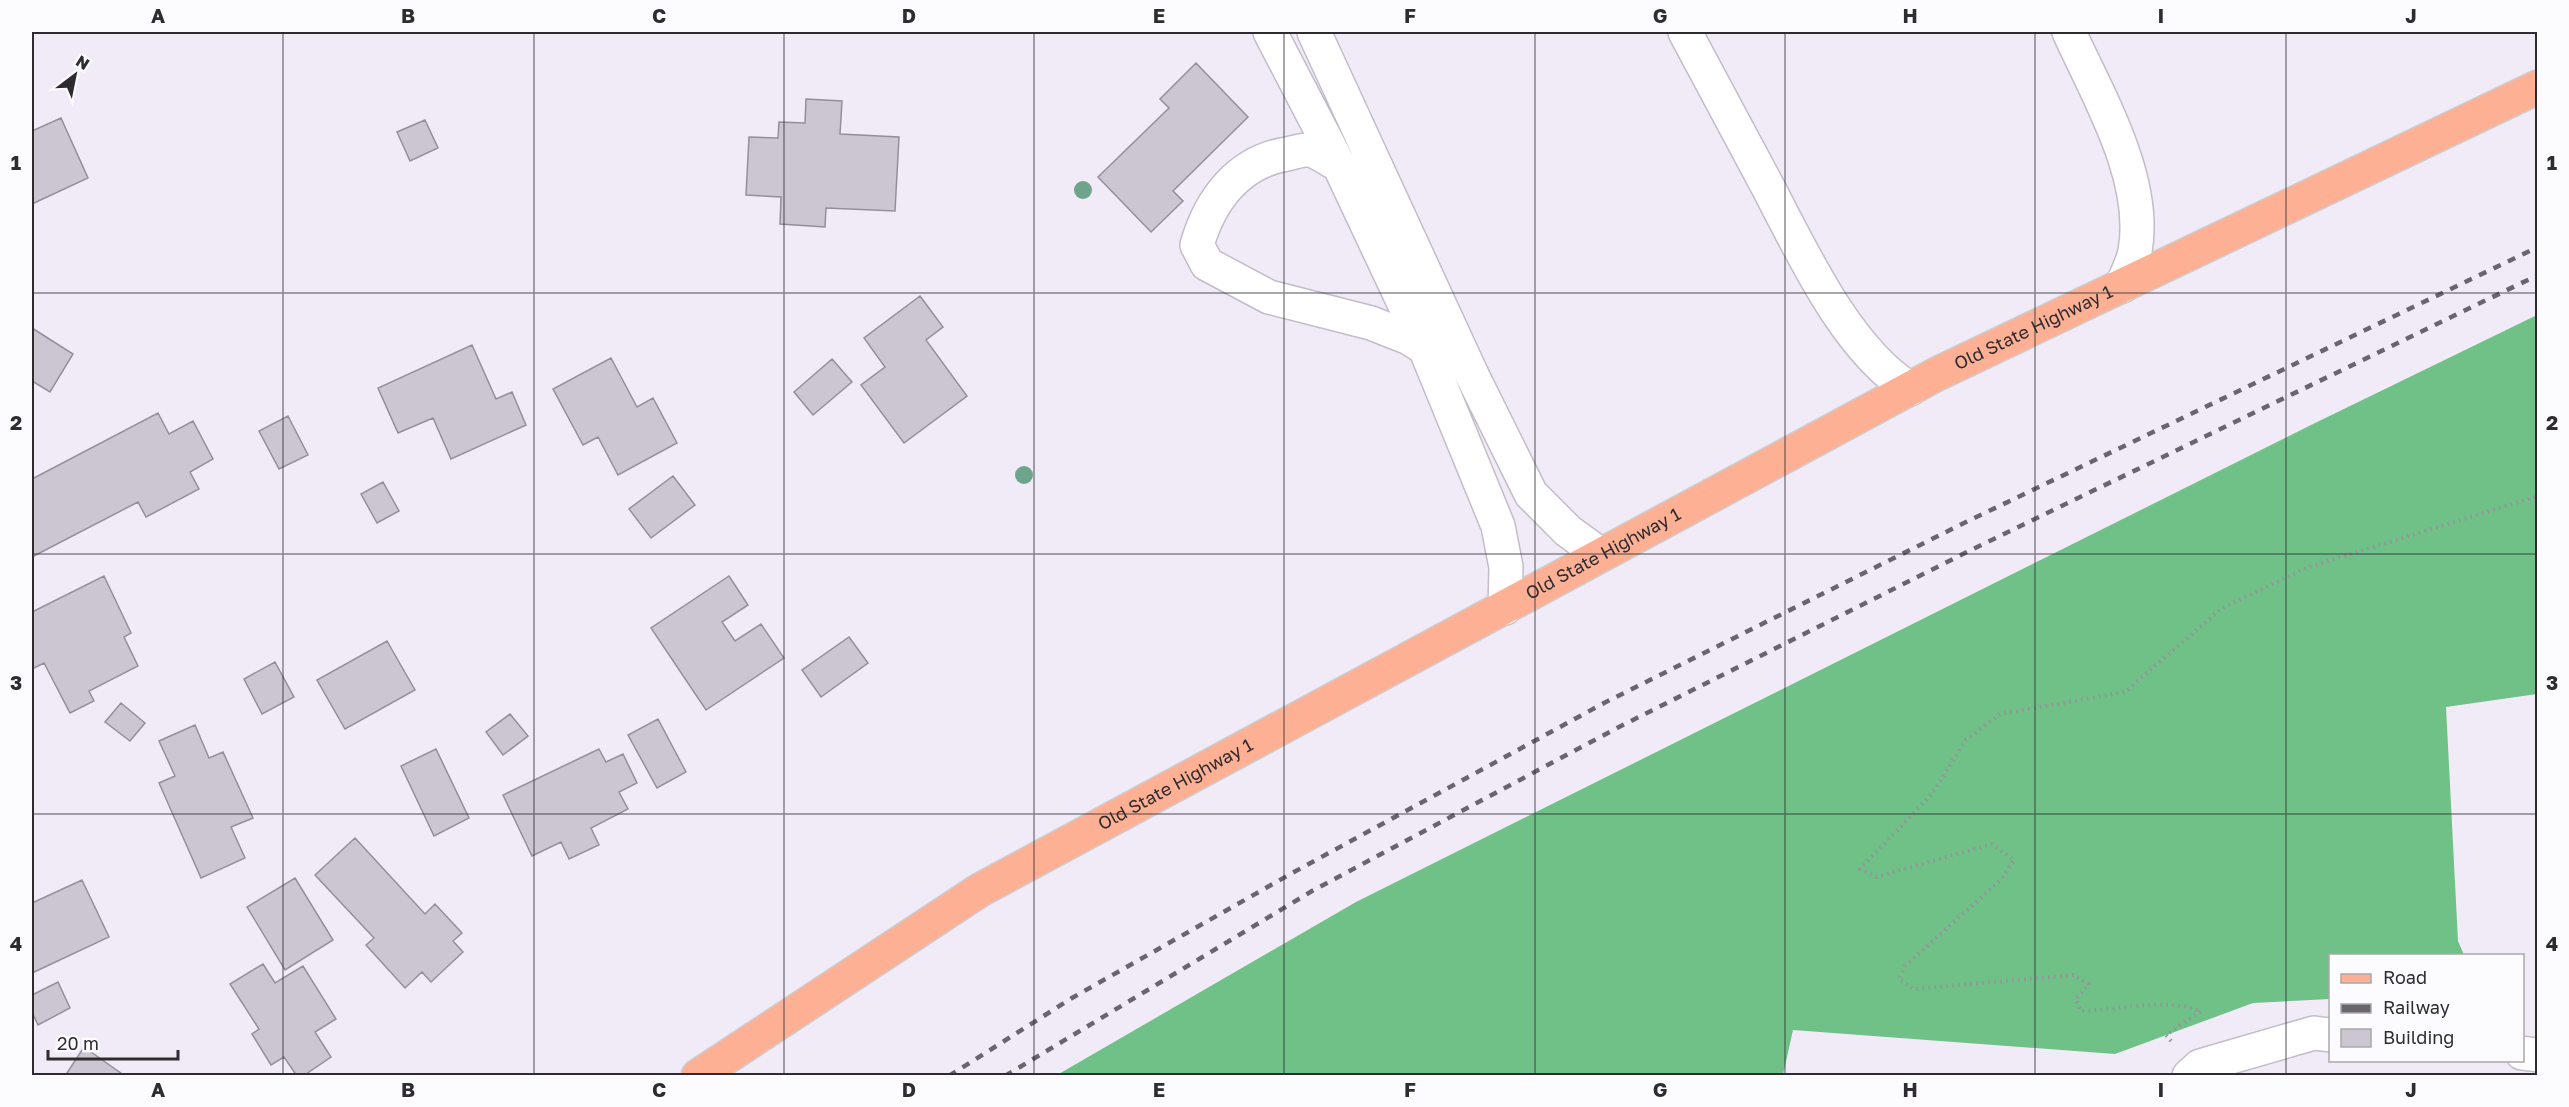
<svg xmlns="http://www.w3.org/2000/svg" width="2569" height="1107" viewBox="0 0 2569 1107" font-family="'Golos Text',sans-serif">
<style>
.forest{fill:#6fc187}
.building{fill:#cbc6d2;stroke:#948f9b;stroke-width:1.5}
.lines{fill:none;stroke-linecap:round;stroke-linejoin:round}
.minor-casing{stroke:#c2bdc9;stroke-width:36}
.major-casing{stroke:#cdccce;stroke-width:36}
.path{stroke:#96929b;stroke-width:4;stroke-dasharray:1.5 4.5;stroke-linecap:butt}
.minor{stroke:#fff;stroke-width:33}
.major{stroke:#fdb094;stroke-width:33}
.rail{stroke:#69656d;stroke-width:4.5;stroke-dasharray:8 8;stroke-linecap:butt}
.tree{fill:#6fa48c}
.grid{fill:none;stroke:#2e2c31;stroke-width:1.5;stroke-opacity:0.55}
.labels{text-anchor:middle;stroke-width:4.5;stroke-linejoin:round;paint-order:stroke}
.street-label{font-size:18px;fill:#2e2c31;stroke:#fcfbfd}
.neatline{fill:none;stroke:#2e2c31;stroke-width:2}
.grid-label{font-size:20px;text-anchor:middle;font-weight:bold;fill:#2e2c31}
</style>
<rect width="100%" height="100%" fill="#f1ebf8"/>
<path class="forest" d="M2537,315V694L2446,707L2458,941L2464,955L2330,956V999L2253,1003L2115,1054L1793,1030L1783,1075H1057L1356,902L2311,425Z"/>
<path class="building" d="M1196,63L1248,117L1173,191L1183,201L1151,232L1098,177L1169,108L1160,99Z
M806,99L842,101L840,134L899,137L895,211L826,208L825,227L780,224L781,197L746,195L749,137L778,138L779,122L805,123Z
M61,118L88,178L32,204V131Z
M425,120L438,148L410,161L397,132Z
M920,296L943,327L926,340L967,396L904,443L861,385L885,367L864,338Z
M32,328L73,354L50,392L32,381Z
M472,345L496,399L512,392L526,425L451,459L433,418L398,433L378,388Z
M611,358L637,407L653,398L677,443L618,475L598,437L583,445L553,389Z
M832,359L852,382L813,415L794,392Z
M158,413L169,434L193,421L213,459L190,472L199,489L146,517L138,502L32,557V479Z
M288,416L308,455L279,469L259,431Z
M673,476L695,505L651,538L629,509Z
M383,482L399,511L377,523L361,494Z
M104,576L131,633L124,637L138,666L89,691L94,701L70,713L44,663L32,669V612Z
M729,576L748,605L722,622L735,641L761,624L784,658L706,710L651,628Z
M849,637L868,663L821,697L802,670Z
M387,641L415,690L345,729L317,680Z
M275,662L294,697L262,714L244,679Z
M121,703L145,723L130,741L105,722Z
M510,714L528,736L503,755L486,732Z
M658,719L686,772L657,788L628,735Z
M195,725L209,758L223,752L253,818L231,827L245,858L201,878L159,783L175,776L159,741Z
M436,749L469,818L434,836L401,766Z
M599,749L606,762L623,754L637,783L619,792L628,809L591,828L599,845L569,859L561,842L532,856L503,795Z
M355,838L425,914L435,904L462,933L453,941L463,952L431,982L422,972L405,988L366,945L374,938L315,875Z
M295,878L333,940L285,970L247,907Z
M82,880L109,937L32,973V903Z
M263,964L275,983L303,966L336,1019L315,1032L331,1057L303,1076H297L284,1057L271,1065L252,1034L259,1029L230,984Z
M58,982L70,1008L38,1025L32,1012V995Z
M84,1047L125,1076H65Z"/>
<g class="lines">
<g class="minor-casing">
<path id="minor" d="M1270,32L1339,165
M1314,32L1472,375L1531,494L1568,531L1601,555
M1685,32C1713,84 1741,137 1769,189C1803,254 1847,350 1910,389
M2069,32C2098,96 2148,179 2135,251C2133,263 2126,275 2122,286
M1425,348L1339,165C1330,161 1319,152 1310,150C1303,149 1293,153 1287,154C1238,162 1210,200 1197,245L1207,264L1269,297L1371,323L1409,338L1425,348L1498,526L1506,567L1505,608
M2522,1053L2538,1055
M2189,1076L2200,1066L2314,1033L2330,1035"/>
</g>
<g class="major-casing">
<g id="major">
<path id="s1" d="M698,1076L980,890L1937,374L2538,87"/>
</g>
</g>
<path class="path" d="M2171,1041L2166,1035L2201,1011C2162,997 2120,1010 2081,1011L2076,999L2089,984L2073,975L1913,989L1899,979L1905,966L2002,879L2014,860L1992,844L1876,877L1860,869L1931,795L1966,740L2000,714L2125,692L2222,608L2309,567L2538,496"/>
<use href="#minor" class="minor"/>
<use href="#major" class="major"/>
<path class="rail" d="M949,1076L1072,998L1294,872L1604,703L1964,523L2538,247
M1005,1076L1312,891L1617,728L1973,549L2538,275"/>
</g>
<g class="tree">
<circle cx="1083" cy="190" r="9"/>
<circle cx="1024" cy="475" r="9"/>
</g>
<path class="grid" d="M283,32V1076M534,32V1076M784,32V1076M1034,32V1076M1284,32V1076M1535,32V1076M1785,32V1076M2035,32V1076M2286,32V1076M32,293H2538M32,554H2538M32,814H2538"/>
<g class="labels">
<g class="street-label">
<text dy="6" stroke="none"><textPath href="#s1" startOffset="1532">Old State Highway 1</textPath></text>
<text dy="6" stroke="none"><textPath href="#s1" startOffset="1046">Old State Highway 1</textPath></text>
<text dy="6" stroke="none"><textPath href="#s1" startOffset="560">Old State Highway 1</textPath></text>
</g>
</g>
<rect width="2569" height="1107" fill="none" stroke="#fcfbfd" stroke-width="66"/>
<rect x="2329" y="954" width="195" height="108" fill="#fcfbfd" stroke="#aaa8ab" stroke-width="1.5"/>
<rect x="2341" y="974" width="30" height="9" fill="#fdb094" stroke="#aaa8ab" stroke-width="1.5"/>
<text x="2383" y="984" font-size="18" fill="#2e2c31">Road</text>
<rect x="2341" y="1004" width="30" height="9" fill="#69656d" stroke="#aaa8ab" stroke-width="1.5"/>
<text x="2383" y="1014" font-size="18" fill="#2e2c31">Railway</text>
<rect x="2341" y="1029" width="30" height="18" fill="#cbc6d2" stroke="#aaa8ab" stroke-width="1.5"/>
<text x="2383" y="1044" font-size="18" fill="#2e2c31">Building</text>
<g transform="translate(75 75) rotate(32)" stroke="#fcfbfd" stroke-width="4.5" paint-order="stroke">
<path d="M0-4.5L10 22L0 15L-10 22Z" fill="#2e2c31"/>
<text y="-9" font-size="16" font-weight="bold" text-anchor="middle" fill="#2e2c31">N</text>
</g>
<path d="M48 1050v9h130v-9" fill="none" stroke="#2e2c31" stroke-width="3"/>
<text x="57" y="1050" font-size="18" fill="#2e2c31" stroke="#fcfbfd" stroke-width="4.5" paint-order="stroke">20 m</text>
<rect x="33" y="33" width="2503" height="1041" class="neatline"/>
<g class="grid-label">
<text x="158" y="23">A</text>
<text x="408" y="23">B</text>
<text x="659" y="23">C</text>
<text x="909" y="23">D</text>
<text x="1159" y="23">E</text>
<text x="1410" y="23">F</text>
<text x="1660" y="23">G</text>
<text x="1910" y="23">H</text>
<text x="2161" y="23">I</text>
<text x="2411" y="23">J</text>
<text x="16" y="170">1</text>
<text x="2552" y="170">1</text>
<text x="16" y="430">2</text>
<text x="2552" y="430">2</text>
<text x="16" y="690">3</text>
<text x="2552" y="690">3</text>
<text x="16" y="951">4</text>
<text x="2552" y="951">4</text>
<text x="158" y="1097">A</text>
<text x="408" y="1097">B</text>
<text x="659" y="1097">C</text>
<text x="909" y="1097">D</text>
<text x="1159" y="1097">E</text>
<text x="1410" y="1097">F</text>
<text x="1660" y="1097">G</text>
<text x="1910" y="1097">H</text>
<text x="2161" y="1097">I</text>
<text x="2411" y="1097">J</text>
</g>
</svg>
